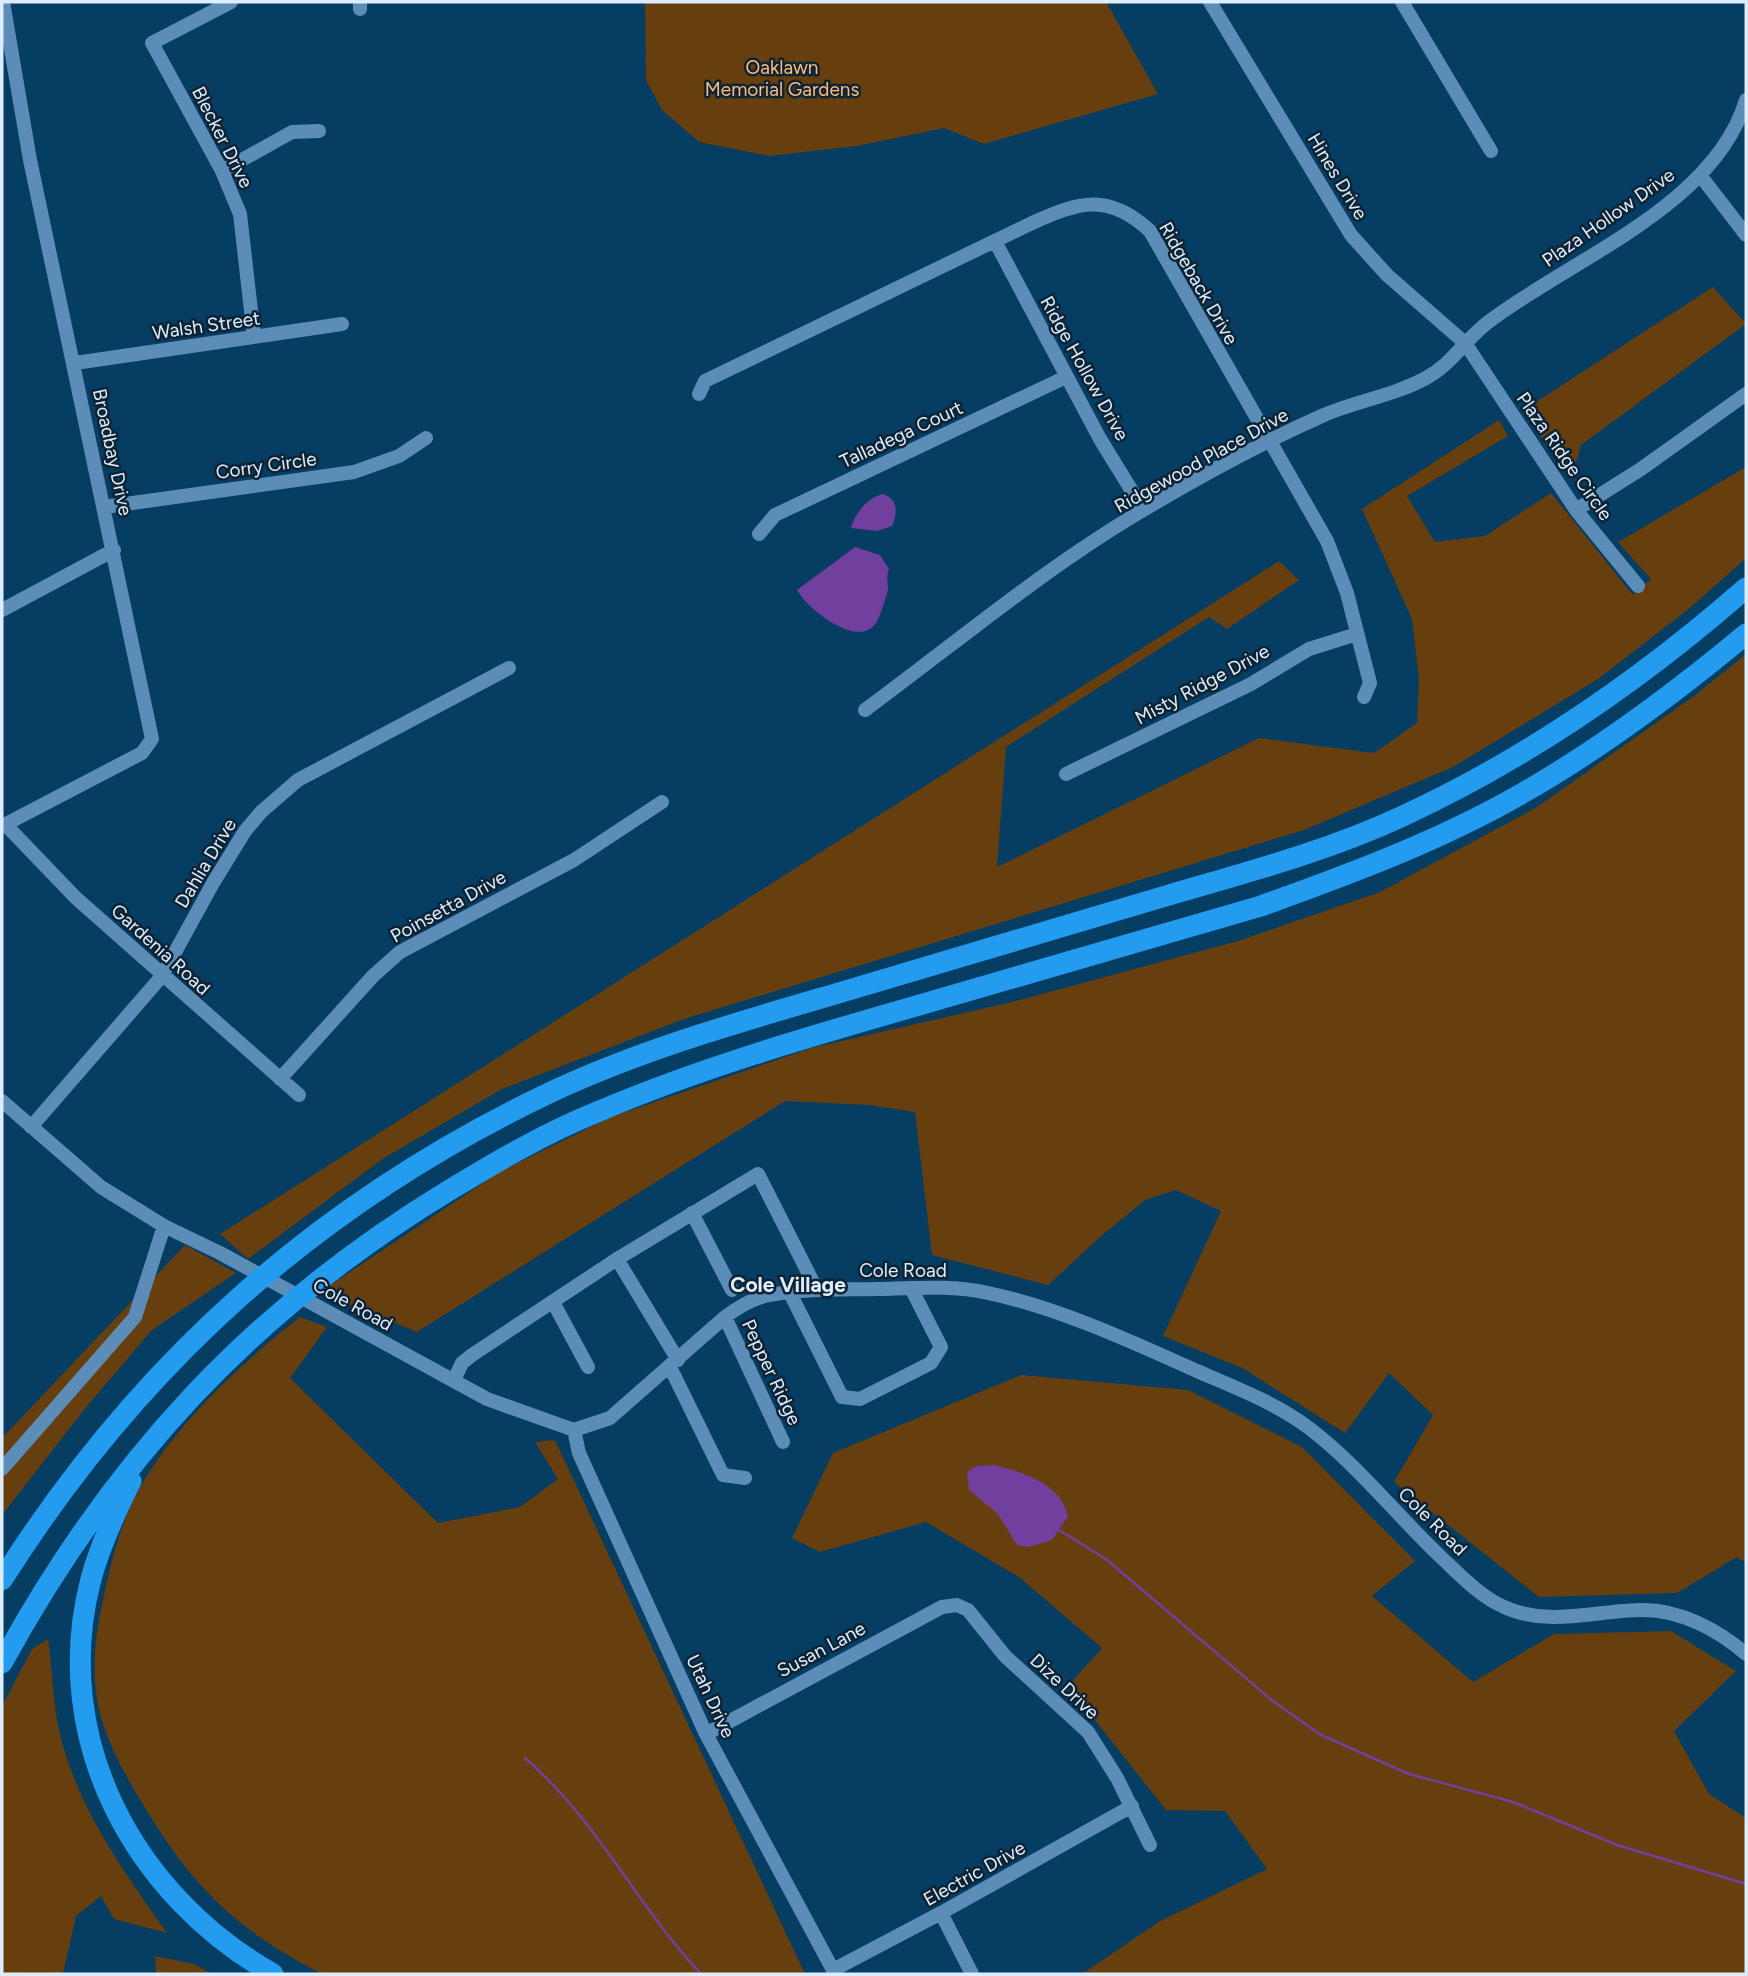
<svg xmlns="http://www.w3.org/2000/svg" width="1748" height="1976" viewBox="0 0 1748 1976" font-family="Figtree,sans-serif">
<style>
.green{fill:#673f0e}
.water{fill:#713f9e}
.lines{fill:none;stroke-linecap:round;stroke-linejoin:round}
.stream{stroke:#713f9e;stroke-width:2.5}
.minor{stroke:#5b8db8;stroke-width:14}
.highway{stroke:#239cf0;stroke-width:21}
.labels{text-anchor:middle;stroke-width:5;stroke-linejoin:round;paint-order:stroke}
.park-label{font-size:19px;fill:#fcbd7e;stroke:#0e2334}
.street-label{font-size:19px;fill:#deedfb;stroke:#0e2334}
.neighbourhood-label{font-size:21px;font-weight:bold;fill:#deedfb;stroke:#0e2334}
</style>
<rect width="100%" height="100%" fill="#053d63"/>
<path class="green" d="M645,2H1106L1158,94L984,144L944,128L857,146L769,156L699,142L662,110L646,80Z
M1713,287L1746,324L1581,445L1571,479L1522,411Z
M1499,420L1508,436L1407,496L1435,542L1485,536L1551,493L1633,595L1651,579L1618,542L1746,467V558L1690,608L1598,679L1453,767L1304,830L684,1019L502,1089L384,1158L248,1259L220,1234L1279,561L1299,580L1227,629L1209,617L1006,747L997,867L1259,738L1374,753L1417,723L1419,680L1412,619L1362,509Z
M1746,654V1563L1737,1557L1677,1593L1539,1597L1394,1482L1433,1415L1389,1373L1345,1433L1242,1368L1163,1336L1221,1211L1176,1190L1145,1200L1099,1238L1048,1285L932,1255L915,1112L869,1105L785,1101L417,1332L320,1292L501,1171L611,1117L811,1048L1012,1002L1238,941L1380,892L1537,807L1694,696Z
M185,1245L236,1273L152,1330L87,1406L2,1515V1438Z
M300,1317L327,1327L290,1378L438,1523L520,1507L558,1479L535,1442L555,1440L805,1974H322C239,1931 196,1891 147,1811C130,1783 112,1753 102,1721C90,1680 94,1637 104,1596C111,1562 120,1526 136,1495C171,1428 241,1363 300,1317Z
M1021,1375L1188,1390L1302,1447L1415,1561L1372,1596L1473,1682L1554,1634L1671,1631L1736,1671L1674,1731L1709,1794L1746,1818V1974H1082L1160,1921L1267,1869L1225,1811L1166,1810L1068,1686L1102,1648L1019,1577L926,1522L820,1552L792,1538L833,1453Z
M48,1639C53,1674 53,1713 63,1746C84,1817 125,1873 167,1933L114,1919L101,1896L76,1916L63,1974H2V1706L32,1649Z
M155,1956L194,1964L212,1974H156Z"/>
<path class="water" d="M883,494C898,499 898,512 892,526L877,531L851,528C855,513 867,498 883,494Z
M855,547L880,555L889,569C886,577 888,581 888,590C887,594 880,617 877,621C861,652 807,609 797,590Z
M994,1465C1022,1472 1061,1483 1068,1516L1052,1540L1029,1547L1017,1545L998,1514L969,1490L967,1472L976,1466Z"/>
<g class="lines">
<path class="stream" d="M1059,1530L1106,1559L1274,1702L1321,1735L1409,1774L1513,1802L1617,1845L1746,1884
M525,1758C597,1820 637,1906 701,1974"/>
<path class="minor" d="M231,2L152,43L222,171L240,214L254,337
M1210,2L1351,235L1387,275L1465,343L1576,510L1638,586
M1402,2L1491,151
M360,9V2
M222,171L292,132L319,131
M1700,175L1746,235
M996,243L1100,439L1143,509
M75,363L342,324
M699,394L705,381L1032,223C1079,202 1108,192 1150,231L1327,541L1347,593L1370,683L1364,697
M104,507L354,472L399,456L426,438
M1576,510L1641,469L1746,394
M759,534L775,515L1066,377
M2,610L114,550
M865,710C957,642 1046,567 1145,509C1202,475 1263,442 1324,415C1357,401 1395,395 1426,378C1451,365 1465,340 1487,323C1570,259 1714,207 1746,100
M1066,774L1251,684L1309,649L1357,634
M5,824L76,898L299,1095
M2,826L142,753L152,739L30,160L3,2
M280,1079L373,976L400,952L574,860L662,802
M2,1101L101,1187L164,1226L220,1253L487,1399L574,1430L610,1418L725,1317C737,1308 750,1300 765,1296C802,1288 842,1290 879,1289C915,1288 953,1285 988,1293C1059,1308 1130,1341 1197,1371C1234,1387 1276,1403 1309,1428C1359,1466 1398,1517 1444,1560C1461,1576 1480,1596 1502,1606C1547,1628 1596,1610 1643,1610C1681,1610 1718,1630 1746,1654
M31,1127L162,976L213,883L245,831L261,812L298,780L509,668
M692,1213L732,1290
M617,1259L678,1360
M790,1293L842,1397L860,1399L931,1363L941,1347L911,1288
M553,1302L588,1367
M725,1317L783,1442
M670,1367L723,1475L745,1478
M454,1380L462,1363L472,1355L617,1259L758,1174L817,1290
M574,1430L579,1453L706,1734L833,1970L941,1913L1132,1806
M2,1469L135,1317L164,1226
M706,1734L942,1607L957,1605L968,1610L1005,1656L1088,1732L1117,1778L1150,1845
M941,1913L972,1974"/>
<path class="highway" d="M131,1481C115,1513 100,1545 91,1579C49,1739 134,1895 273,1974
M2,1580C139,1363 317,1204 549,1093C642,1049 743,1021 842,992C951,959 1060,927 1169,895C1248,872 1328,851 1403,816C1530,757 1641,680 1746,588
M2,1663C113,1460 251,1311 448,1191C496,1162 545,1133 597,1112C700,1068 808,1037 916,1006C1031,972 1146,939 1261,906C1350,874 1439,841 1521,794C1602,748 1675,693 1746,634"/>
</g>
<g class="labels">
<g class="park-label">
<text x="782" y="74">Oaklawn<tspan x="782" dy="22">Memorial Gardens</tspan></text>
</g>
<g class="street-label">
<text transform="translate(223 137) rotate(63)" y="7">Blecker Drive</text>
<text transform="translate(1338 176) rotate(59)" y="7">Hines Drive</text>
<text transform="translate(1608 217) rotate(-35)" y="7">Plaza Hollow Drive</text>
<text transform="translate(1199 283) rotate(60)" y="7">Ridgeback Drive</text>
<text transform="translate(206 325) rotate(-8)" y="7">Walsh Street</text>
<text transform="translate(1085 368) rotate(61)" y="7">Ridge Hollow Drive</text>
<text transform="translate(901 434) rotate(-25)" y="7">Talladega Court</text>
<text transform="translate(113 452) rotate(78)" y="7">Broadbay Drive</text>
<text transform="translate(1565 456) rotate(55)" y="7">Plaza Ridge Circle</text>
<text transform="translate(1201 460) rotate(-29)" y="7">Ridgewood Place Drive</text>
<text transform="translate(266 465) rotate(-8)" y="7">Corry Circle</text>
<text transform="translate(1202 684) rotate(-28)" y="7">Misty Ridge Drive</text>
<text transform="translate(205 863) rotate(-59)" y="7">Dahlia Drive</text>
<text transform="translate(448 906) rotate(-29)" y="7">Poinsetta Drive</text>
<text transform="translate(161 949) rotate(42)" y="7">Gardenia Road</text>
<text x="903" y="1277">Cole Road</text>
<text transform="translate(353 1304) rotate(29)" y="7">Cole Road</text>
<text transform="translate(772 1372) rotate(65)" y="7">Pepper Ridge</text>
<text transform="translate(1433 1521) rotate(45)" y="7">Cole Road</text>
<text transform="translate(821 1649) rotate(-28)" y="7">Susan Lane</text>
<text transform="translate(1065 1686) rotate(43)" y="7">Dize Drive</text>
<text transform="translate(711 1696) rotate(65)" y="7">Utah Drive</text>
<text transform="translate(974 1873) rotate(-29)" y="7">Electric Drive</text>
</g>
<g class="neighbourhood-label">
<text x="788" y="1292">Cole Village</text>
</g>
</g>
<rect width="1748" height="1976" fill="none" stroke="#deedfb" stroke-width="7"/>
</svg>
